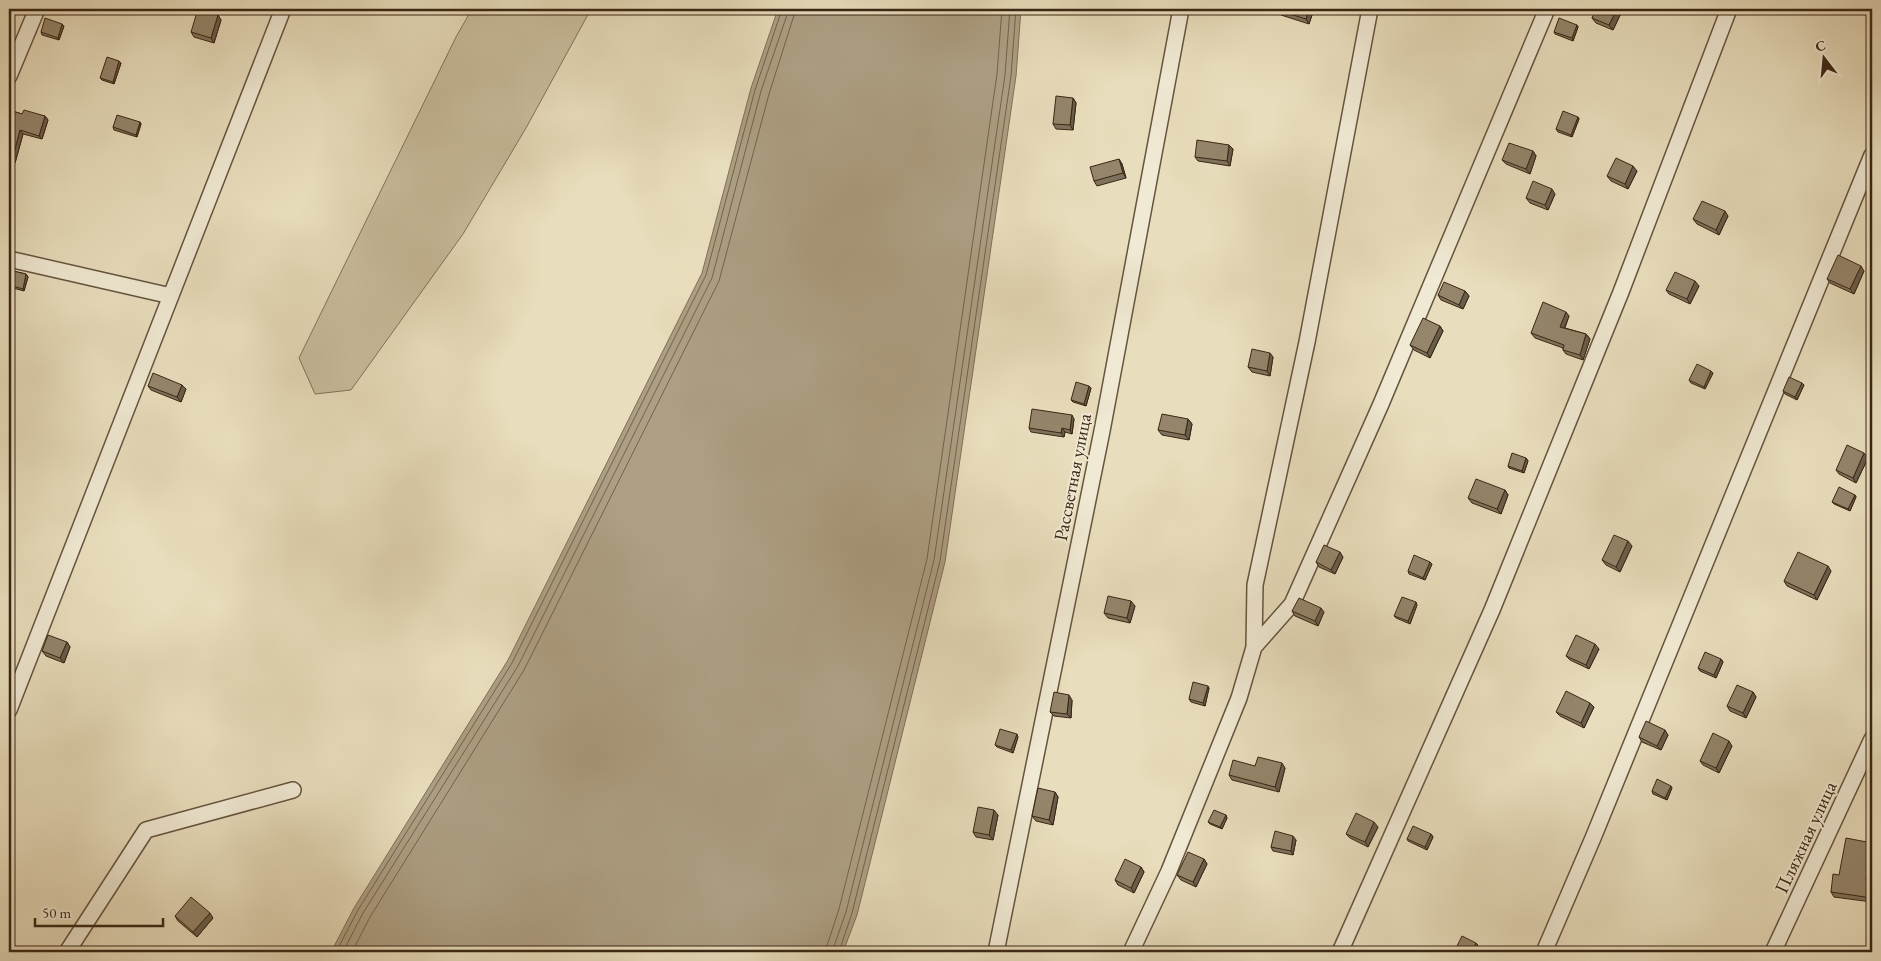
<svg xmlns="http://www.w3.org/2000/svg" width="1881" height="961" viewBox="0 0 1881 961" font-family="'EB Garamond',serif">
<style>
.green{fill:#cabe9f;stroke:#82725a}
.water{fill:#ad9f83;stroke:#7f6f57}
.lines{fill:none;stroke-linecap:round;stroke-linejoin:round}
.shore{stroke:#74624c;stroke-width:1}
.street-casing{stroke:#66543e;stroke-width:18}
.street{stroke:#f0e9d3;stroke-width:15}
.wall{fill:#7f725c;stroke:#3a2614}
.shaded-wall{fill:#685d4b;stroke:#3a2614}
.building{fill:#94856b;stroke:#3a2614}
.labels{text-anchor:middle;stroke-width:4;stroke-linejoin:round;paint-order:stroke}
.street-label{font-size:19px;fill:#3a2614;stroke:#f0e9d3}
</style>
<rect width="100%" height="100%" fill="#e8ddbc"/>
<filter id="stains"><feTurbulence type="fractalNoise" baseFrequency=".004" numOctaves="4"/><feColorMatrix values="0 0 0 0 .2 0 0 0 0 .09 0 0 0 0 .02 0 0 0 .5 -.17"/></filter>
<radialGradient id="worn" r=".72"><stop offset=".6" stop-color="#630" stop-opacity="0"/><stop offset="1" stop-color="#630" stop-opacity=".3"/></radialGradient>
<path class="green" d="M472,9H591L526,128L463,234L351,390L315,394L299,358L456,37Z"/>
<path class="water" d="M778,9H1021L1016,76L945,562L857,915L843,952H331L354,908L508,660L702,273L751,88Z"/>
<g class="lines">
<path class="shore" d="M336,952L358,910L512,663L706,275L755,90L782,9
M343,952L363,913L518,666L712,278L761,91L789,9
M352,952L370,917L524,670L719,281L769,94L796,9
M825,952L839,909L927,559L997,74L1002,9
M832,952L846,912L934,560L1005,75L1010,9
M839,952L852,913L940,561L1011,76L1016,9"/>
<g class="street-casing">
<path id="street" d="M9,76L37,9
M9,259L171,296
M1254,647L1292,604L1381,404L1547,9
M9,710L283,9
M67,952L146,830L293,790
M996,952L1102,431L1181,9
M1131,952L1169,871L1239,698L1254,647L1255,585L1307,342L1370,9
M1340,952L1492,610L1621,292L1729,9
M1544,952L1593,838L1872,155
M1773,952L1872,739"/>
</g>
<use href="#street" class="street"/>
</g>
<path class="wall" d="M1314,9L1309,24L1281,15L1277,10Z
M1597,9H1623L1613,30L1596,23L1592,18Z
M218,15L221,20L214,43L194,37L191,32Z
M62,24L64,26L59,40L42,35L41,32Z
M1577,25L1578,27L1573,41L1555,34L1554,32Z
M121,63L114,84L102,80L100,78Z
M1073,98L1076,103L1073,130L1056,129L1053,124Z
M9,110L22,114L45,116L48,120L42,139L23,134L15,163L9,162Z
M1578,117L1579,119L1572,137L1558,132L1556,129Z
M140,122L141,124L137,137L114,130L113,127Z
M1229,145L1233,149L1230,166L1198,161L1195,157Z
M1533,151L1536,156L1530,174L1506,164L1502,160Z
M1119,159L1122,164L1126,178L1097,186L1094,181Z
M1637,171L1628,189L1611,181L1607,176Z
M1555,194L1548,210L1530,203L1526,198Z
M1728,216L1719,235L1697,224L1693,219Z
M9,270L26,274L28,277L24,291L9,287Z
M1864,271L1854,294L1830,283L1827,279Z
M1699,286L1690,304L1669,294L1666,290Z
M1465,291L1469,296L1463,309L1441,300L1438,295Z
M1569,316L1565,328L1586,334L1590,339L1583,360L1566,354L1563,350V348L1535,338L1531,333Z
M1440,326L1443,331L1430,358L1414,350L1410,345Z
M1273,357L1270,376L1252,372L1248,367Z
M1711,371L1713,373L1705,389L1691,383L1689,380Z
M1802,383L1804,385L1797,400L1785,394L1783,391Z
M182,385L186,389L181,402L151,390L148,386Z
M1089,386L1091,388L1086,406L1073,402L1071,400Z
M1074,419L1072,434L1065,432L1064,437L1031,432L1029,428Z
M1188,419L1192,424L1189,440L1162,435L1158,430Z
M1526,458L1528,461L1524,473L1509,468L1508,466Z
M1868,458L1856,483L1839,474L1836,470Z
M1505,490L1508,495L1501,514L1472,503L1468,498Z
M1855,495L1856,497L1850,511L1834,504L1832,502Z
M1632,546L1620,572L1606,565L1602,560Z
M1343,557L1335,574L1319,567L1316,562Z
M1430,562L1432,564L1425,580L1409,574L1408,571Z
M1831,571L1817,600L1787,586L1784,581Z
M1417,605L1410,624L1396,618L1394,616Z
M1135,606L1130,623L1108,618L1104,613Z
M1292,611L1324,612L1318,626L1295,616Z
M67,642L70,647L64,663L46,656L42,651Z
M1599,649L1589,669L1570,660L1566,656Z
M1721,659L1723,662L1716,678L1700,671L1698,668Z
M1209,688L1205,706L1191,702L1189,699Z
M1753,692L1756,697L1746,718L1730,711L1727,706Z
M1072,700L1071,718L1054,716L1050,712Z
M1594,707L1584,728L1560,716L1556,712Z
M1668,735L1661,750L1642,742L1639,737Z
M1018,737L1013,753L997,747L995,745Z
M1732,746L1719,773L1703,765L1700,761Z
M1255,766L1285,768L1279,792L1232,780L1229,775Z
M1672,788L1667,800L1653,794L1652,791Z
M1055,792L1058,797L1053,825L1036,821L1032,816Z
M998,815L993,840L976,837L973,832Z
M1226,815L1227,818L1222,829L1210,824L1208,822Z
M1378,827L1368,847L1350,838L1346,834Z
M1431,834L1433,837L1427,850L1408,841L1407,839Z
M1296,840L1293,855L1273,851L1271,847Z
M1872,843V867L1870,880H1872V902L1834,897L1831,892L1839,875Z
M1204,859L1207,864L1196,887L1181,880L1177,875Z
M1141,867L1144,872L1134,893L1118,885L1115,880Z
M175,916L213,918L197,937L178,921Z"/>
<path class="shaded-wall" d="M1309,9H1314L1309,24L1306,19Z
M1617,9H1623L1613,30L1609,25Z
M218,15L221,20L214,43L211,38Z
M62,24L64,26L59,40L58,38Z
M1577,25L1578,27L1573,41L1572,38Z
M119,61L121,63L114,84L113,82Z
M1073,98L1076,103L1073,130L1070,125Z
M45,116L48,120L42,139L39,136Z
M1578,117L1579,119L1572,137L1571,135Z
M140,122L141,124L137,137L136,135Z
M20,130L23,134L15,163L12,160Z
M1229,145L1233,149L1230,166L1227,161Z
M1533,151L1536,156L1530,174L1526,169Z
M1119,159L1122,164L1126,178L1123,173Z
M1633,166L1637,171L1628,189L1625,184Z
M1552,189L1555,194L1548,210L1545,205Z
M1725,211L1728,216L1719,235L1716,230Z
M1861,266L1864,271L1854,294L1850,289Z
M26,274L28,277L24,291L23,289Z
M1695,281L1699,286L1690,304L1687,299Z
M1465,291L1469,296L1463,309L1459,305Z
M1566,312L1569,316L1563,331L1560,327Z
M1440,326L1443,331L1430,358L1427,353Z
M1586,334L1590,339L1583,360L1580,355Z
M1270,353L1273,357L1270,376L1267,371Z
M1711,371L1713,373L1705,389L1704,387Z
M1802,383L1804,385L1797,400L1795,397Z
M182,385L186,389L181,402L177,397Z
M1089,386L1091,388L1086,406L1084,404Z
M1072,415L1074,419L1072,434L1070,430Z
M1188,419L1192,424L1189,440L1185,435Z
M1062,428L1065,432L1064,437L1061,433Z
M1864,453L1868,458L1856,483L1853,478Z
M1526,458L1528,461L1524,473L1522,471Z
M1505,490L1508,495L1501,514L1497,509Z
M1855,495L1856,497L1850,511L1848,509Z
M1628,541L1632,546L1620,572L1616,567Z
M1340,552L1343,557L1335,574L1331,570Z
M1430,562L1432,564L1425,580L1423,578Z
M1828,566L1831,571L1817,600L1814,595Z
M1131,601L1135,606L1130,623L1127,618Z
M1416,602L1417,605L1410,624L1408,621Z
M1321,608L1324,612L1318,626L1315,621Z
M67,642L70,647L64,663L60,658Z
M1595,644L1599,649L1589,669L1586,665Z
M1721,659L1723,662L1716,678L1714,675Z
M1208,686L1209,688L1205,706L1203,703Z
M1753,692L1756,697L1746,718L1743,713Z
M1069,695L1072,700L1071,718L1067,714Z
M1590,703L1594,707L1584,728L1581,723Z
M1665,730L1668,735L1661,750L1657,746Z
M1017,734L1018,737L1013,753L1011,750Z
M1729,741L1732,746L1719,773L1716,768Z
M1282,763L1285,768L1279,792L1275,787Z
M1671,786L1672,788L1667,800L1665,798Z
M1055,792L1058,797L1053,825L1049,820Z
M994,810L998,815L993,840L989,835Z
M1226,815L1227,818L1222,829L1220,827Z
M1374,822L1378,827L1368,847L1365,842Z
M1431,834L1433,837L1427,850L1425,847Z
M1293,836L1296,840L1293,855L1291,851Z
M1872,847V867L1869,884L1866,879Z
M1204,859L1207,864L1196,887L1193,882Z
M1141,867L1144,872L1134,893L1131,888Z
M210,913L213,918L197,937L193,932Z
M1476,943L1478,945L1474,952H1471Z"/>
<path class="building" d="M198,9L218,15L211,38L191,32Z
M1278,9H1309L1306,19L1277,10Z
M1597,9H1617L1609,25L1592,18Z
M45,18L62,24L58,38L41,32Z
M1559,18L1577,25L1572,38L1554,32Z
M107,57L119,61L113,82L100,78Z
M1056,96L1073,98L1070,125L1053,124Z
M9,110L22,114L24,110L45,116L39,136L20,130L12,160L9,159Z
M1563,111L1578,117L1571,135L1556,129Z
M117,115L140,122L136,135L113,127Z
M1197,140L1229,145L1227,161L1195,157Z
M1509,143L1533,151L1526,169L1502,160Z
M1616,158L1633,166L1625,184L1607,176Z
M1119,159L1123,173L1094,181L1090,167Z
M1533,181L1552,189L1545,205L1526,198Z
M1702,201L1725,211L1716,230L1693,219Z
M1838,255L1861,266L1850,289L1827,279Z
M9,270L26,274L23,289L9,285Z
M1675,272L1695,281L1687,299L1666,290Z
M1444,282L1465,291L1459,305L1438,295Z
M1543,302L1566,312L1560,327L1586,334L1580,355L1563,350L1564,345L1531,333Z
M1423,318L1440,326L1427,353L1410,345Z
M1252,349L1270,353L1267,371L1248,367Z
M1697,364L1711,371L1704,387L1689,380Z
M153,373L182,385L177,397L148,386Z
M1789,377L1802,383L1795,397L1783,391Z
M1076,382L1089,386L1084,404L1071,400Z
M1032,409L1072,415L1070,430L1062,428L1061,433L1029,428Z
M1162,414L1188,419L1185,435L1158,430Z
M1847,445L1864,453L1853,478L1836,470Z
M1512,453L1526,458L1522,471L1508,466Z
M1476,479L1505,490L1497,509L1468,498Z
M1839,487L1855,495L1848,509L1832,502Z
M1614,535L1628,541L1616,567L1602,560Z
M1324,545L1340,552L1331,570L1316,562Z
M1798,552L1828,566L1814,595L1784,581Z
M1414,555L1430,562L1423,578L1408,571Z
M1108,596L1131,601L1127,618L1104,613Z
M1402,597L1416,602L1408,621L1394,616Z
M1299,598L1321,608L1315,621L1292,611Z
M48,635L67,642L60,658L42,651Z
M1576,635L1595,644L1586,665L1566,656Z
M1705,652L1721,659L1714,675L1698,668Z
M1193,682L1208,686L1203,703L1189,699Z
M1737,685L1753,692L1743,713L1727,706Z
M1566,691L1590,703L1581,723L1556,712Z
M1054,692L1069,695L1067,714L1050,712Z
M1646,721L1665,730L1657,746L1639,737Z
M1000,729L1017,734L1011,750L995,745Z
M1713,733L1729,741L1716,768L1700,761Z
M1258,757L1282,763L1275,787L1229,775L1233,760L1255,766Z
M1657,779L1671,786L1665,798L1652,791Z
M1038,788L1055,792L1049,820L1032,816Z
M978,807L994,810L989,835L973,832Z
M1214,810L1226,815L1220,827L1208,822Z
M1356,813L1374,822L1365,842L1346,834Z
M1413,826L1431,834L1425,847L1407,839Z
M1275,831L1293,836L1291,851L1271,847Z
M1846,838L1872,843L1866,879L1872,880V898L1831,892L1833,874L1839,875Z
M1188,852L1204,859L1193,882L1177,875Z
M1125,859L1141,867L1131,888L1115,880Z
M191,897L210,913L193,932L175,916Z
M1869,906H1872V932H1870Z
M1462,936L1476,943L1471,952H1454Z"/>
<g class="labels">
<g class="street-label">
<text transform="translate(1072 477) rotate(-79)" y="7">Рассветная улица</text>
<text transform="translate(1805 837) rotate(-65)" y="7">Пляжная улица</text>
</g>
</g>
<rect width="1881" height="961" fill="none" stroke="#e8ddbc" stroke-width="30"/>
<rect x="10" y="10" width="1861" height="941" fill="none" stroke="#3a2614" stroke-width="2.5"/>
<rect x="15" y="15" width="1851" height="931" fill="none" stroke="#3a2614"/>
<g transform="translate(1824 58) rotate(344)" stroke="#f0e9d3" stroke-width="4" paint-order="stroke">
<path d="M0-4L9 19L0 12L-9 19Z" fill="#3a2614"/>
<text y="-8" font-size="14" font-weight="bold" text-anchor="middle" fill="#3a2614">С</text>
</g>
<path d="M35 918v8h128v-8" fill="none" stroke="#3a2614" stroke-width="2.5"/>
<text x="42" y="918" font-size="15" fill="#3a2614" stroke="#f0e9d3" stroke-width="4" paint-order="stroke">50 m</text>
<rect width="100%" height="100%" filter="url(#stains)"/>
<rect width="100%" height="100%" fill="url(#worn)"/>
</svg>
